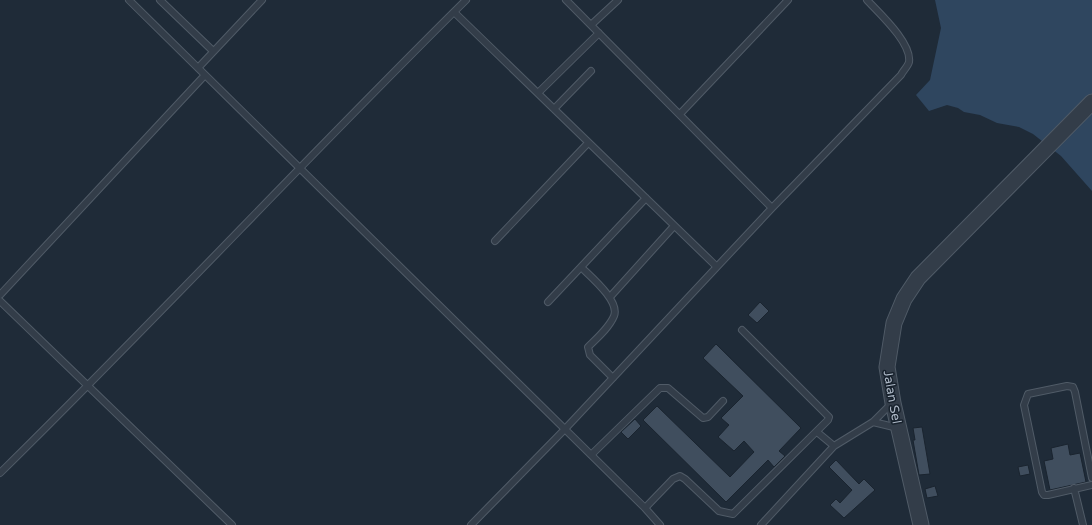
<svg xmlns="http://www.w3.org/2000/svg" width="1092" height="525" viewBox="0 0 1092 525" font-family="'Varela Round',sans-serif">
<style>
.water{fill:#2f465f}
.building{fill:#404e5e;stroke:#1a242f}
.lines{fill:none;stroke-linecap:round;stroke-linejoin:round}
.service-casing{stroke:#505b67;stroke-width:8}
.tertiary-casing{stroke:#505b67;stroke-width:17}
.service{stroke:#333d49;stroke-width:6}
.tertiary{stroke:#333d49;stroke-width:15}
.labels{text-anchor:middle;stroke-width:3;stroke-linejoin:round;paint-order:stroke}
.street-label{font-size:13px;fill:#adb8c6;stroke:#18222d}
</style>
<rect width="100%" height="100%" fill="#1f2b38"/>
<path class="water" d="M935,0H1092V191L1061,156L1033,134L1019,127L997,123L980,115L964,112L958,108L947,105L929,111L916,95L930,80L941,28Z"/>
<path class="building" d="M760,302L769,311L757,323L748,315Z
M716,344L801,428L779,451L785,456L774,467L768,460L726,502L643,420L657,406L730,477L754,452L744,441L734,451L718,437L729,425L721,418L743,396L703,358Z
M635,419L641,426L628,439L621,432Z
M922,427L930,474L919,475L913,440H915L913,428Z
M1068,444L1070,455L1080,453L1086,482L1050,490L1044,461L1053,459L1051,448Z
M836,460L859,484L864,479L875,490L844,518L830,505L836,499L840,503L852,490L829,467Z
M1028,465L1030,474L1020,476L1018,467Z
M935,486L938,496L927,498L925,489Z"/>
<g class="lines">
<g class="service-casing">
<path id="service" d="M129,0L645,508L660,525
M160,0L213,51
M566,0L772,208
M454,12L716,266
M591,25L618,0
M198,68L262,0
M538,93L599,33
M554,109L591,71
M680,114L788,0
M495,241L588,143
M581,267C591,277 620,301 614,316C609,328 597,338 588,347L590,355L613,378
M0,295L205,75
M610,297L674,226
M0,301L232,525
M548,302L646,198
M873,422L898,428
M817,432L834,446
M591,455L660,388H668L703,418L708,417L723,401
M0,473C158,318 308,156 466,0
M1092,478L1075,392L1073,387L1067,386L1028,394L1024,405L1042,492L1044,495H1048L1092,485
M1074,488L1083,525
M645,508L673,479L680,476L685,479L719,511L733,514L828,420L829,417L742,330
M471,525L565,429L772,208L901,75C903,71 908,66 909,62C912,43 879,13 867,0
M761,525L834,446L873,422L892,403"/>
</g>
<g class="tertiary-casing">
<path id="tertiary" d="M921,525L893,403L887,367L894,323L904,299L918,278L1092,102"/>
</g>
<use href="#service" class="service"/>
<use href="#tertiary" class="tertiary"/>
</g>
<g class="labels">
<g class="street-label">
<text transform="translate(893 397) rotate(80)" y="5">Jalan Sel</text>
</g>
</g>
</svg>
